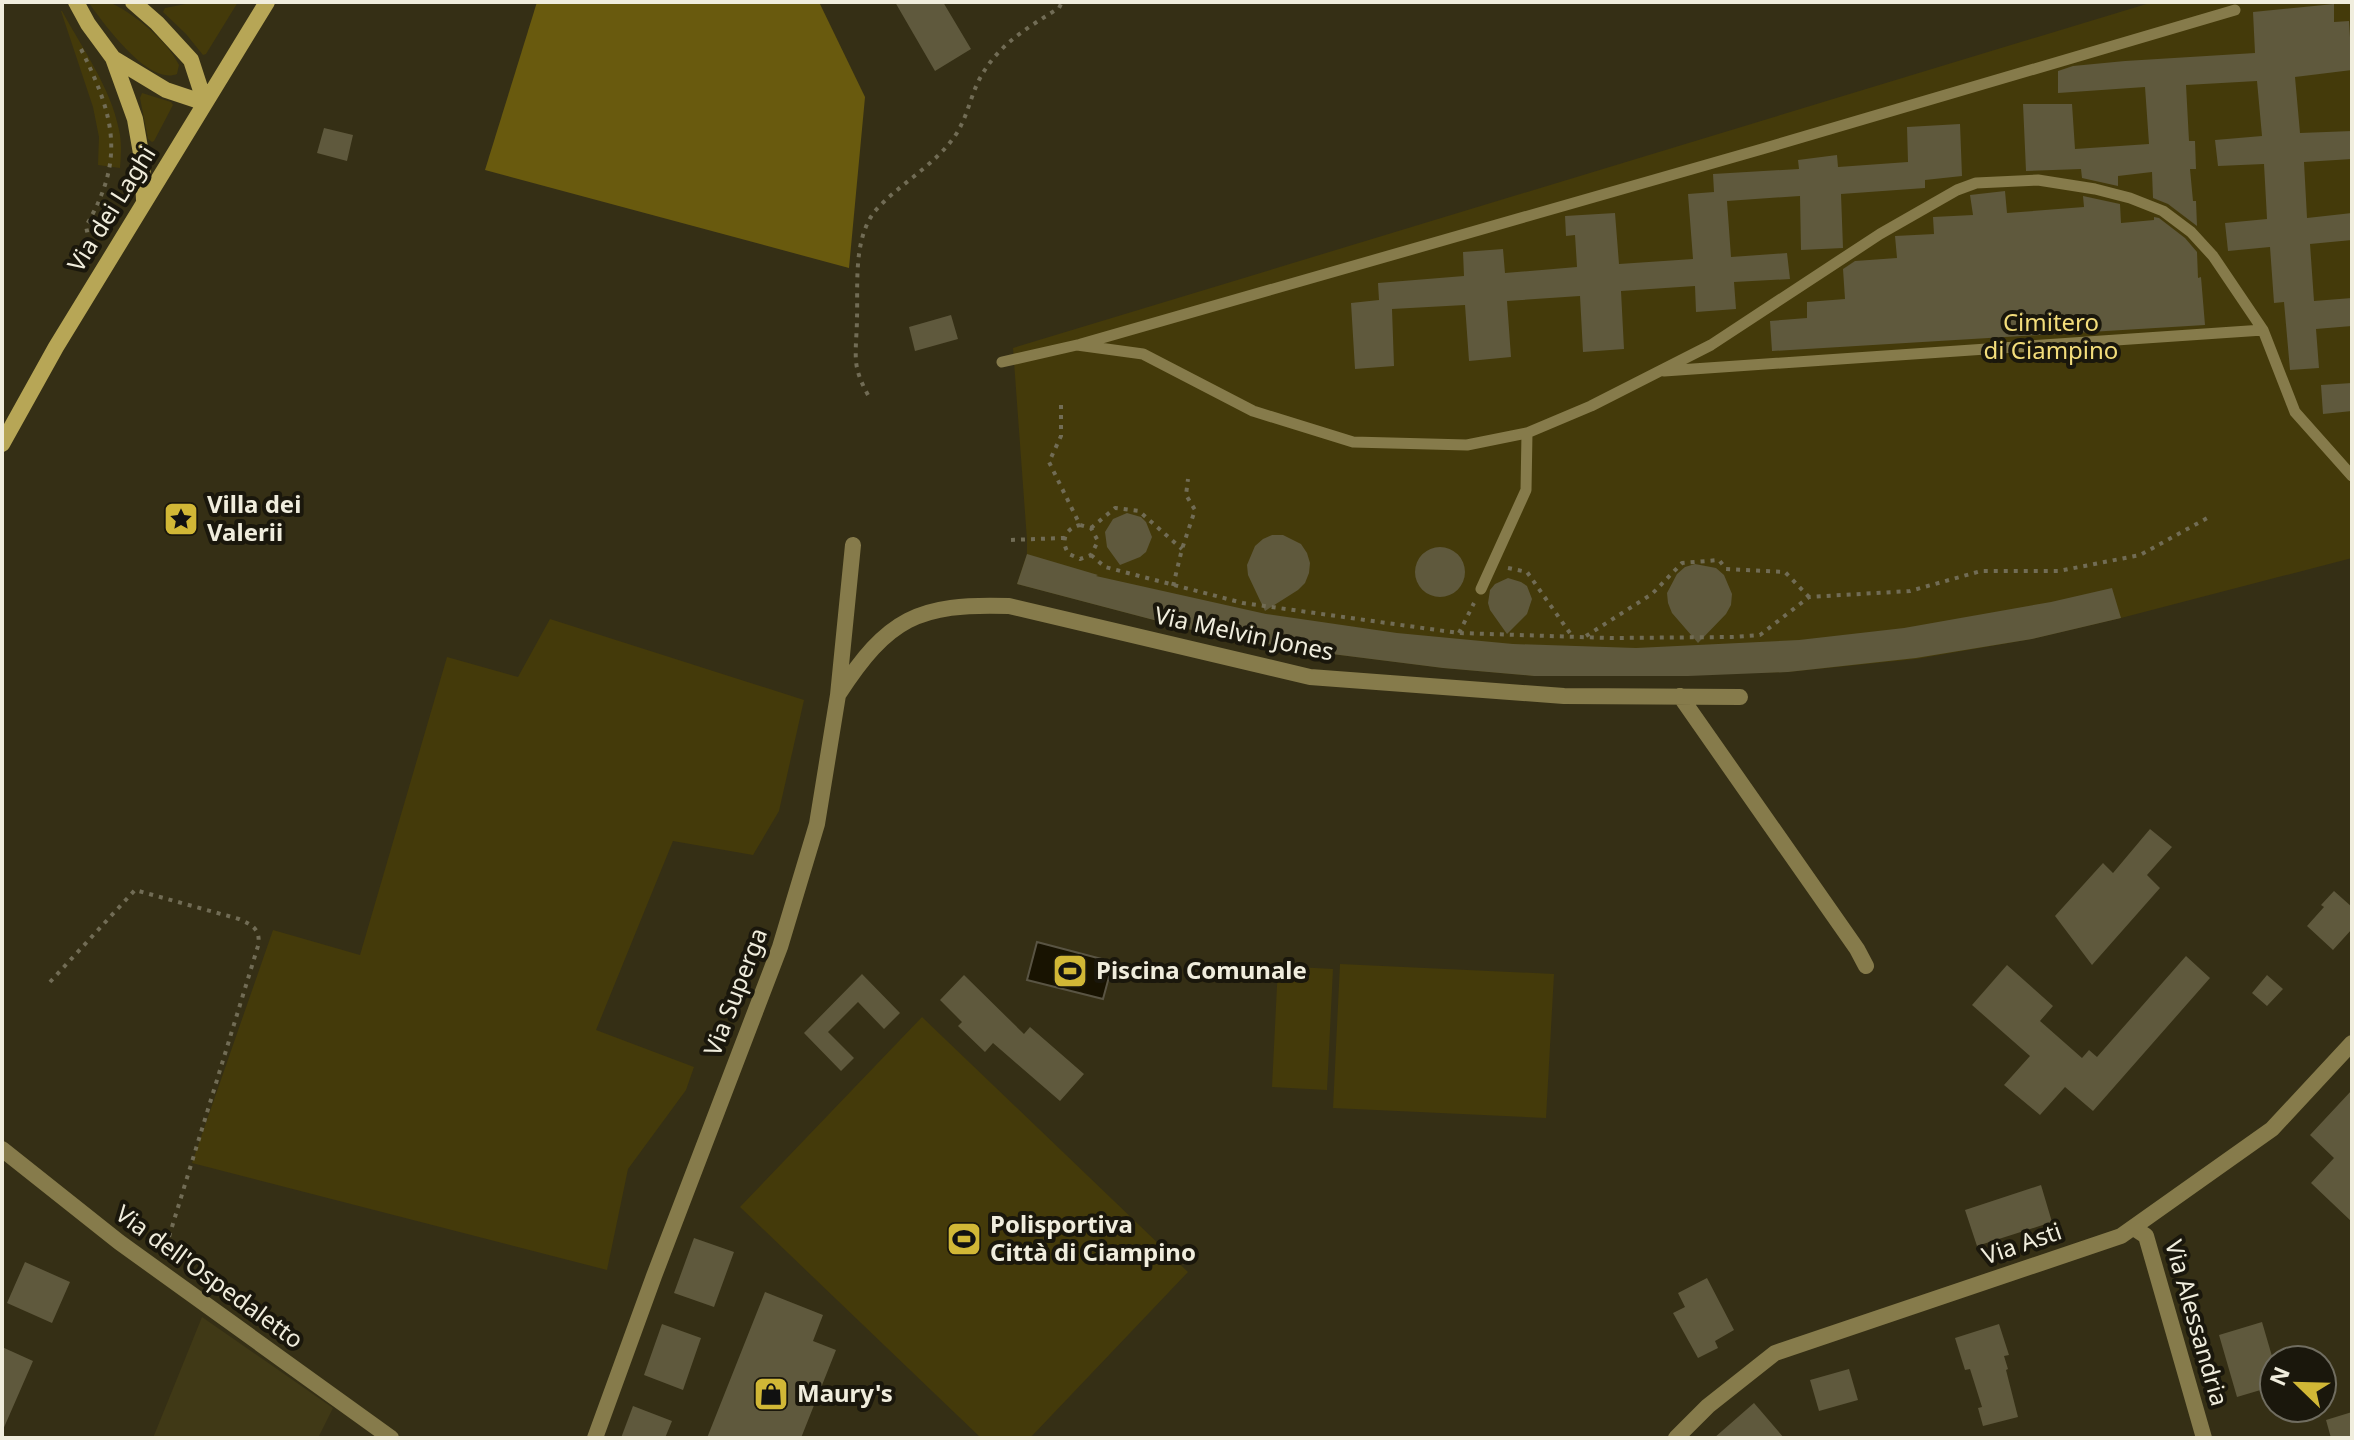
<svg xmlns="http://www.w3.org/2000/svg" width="2354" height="1440" viewBox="0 0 2354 1440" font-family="'Noto Sans',sans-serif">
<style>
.built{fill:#403916}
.green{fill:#443a0a}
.forest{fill:#695a0e}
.water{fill:#181301;stroke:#595443;stroke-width:2}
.building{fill:#5f593d}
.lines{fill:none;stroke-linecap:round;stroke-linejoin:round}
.path{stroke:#716c55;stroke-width:4;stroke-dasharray:4 6;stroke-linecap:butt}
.service{stroke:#867b4b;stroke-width:11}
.minor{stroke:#867b4b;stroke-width:16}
.secondary{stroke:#b7a656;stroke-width:16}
.labels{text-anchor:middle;stroke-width:8;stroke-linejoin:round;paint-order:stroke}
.street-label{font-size:24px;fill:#f0eddd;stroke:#1a170c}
.park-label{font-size:24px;fill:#f3dd7b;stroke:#1a170c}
.poi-label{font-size:24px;font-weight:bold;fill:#f0eddd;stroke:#1a170c;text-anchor:start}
</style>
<rect width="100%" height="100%" fill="#352f15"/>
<path class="built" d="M202,1317L333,1408L318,1438H153Z"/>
<path class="green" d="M88,2C96,2 106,0 113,4C136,15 168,42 179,65L177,74C148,86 103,22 88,2Z
M196,2H238L206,54L203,55L186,34L163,12L165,8Z
M2153,2H2352V558L2121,618L2032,639L1916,659L1788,672L1534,676L1443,668L1316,652L1207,634L1017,584L1027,554V540L1013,348Z
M61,11H62C82,48 111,88 119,130C122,143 121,155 120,168L98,165L99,137L93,107Z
M142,93L171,102L173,105L154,141L152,142L148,139L140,98Z
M550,619L804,700L779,811L753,855L673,841L596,1030L694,1067L686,1090L628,1169L607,1270L192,1163L273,930L360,955L447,657L518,677Z
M1340,964L1554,974L1546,1118L1333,1108Z
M1278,966L1333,969L1327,1090L1272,1087Z
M922,1017L1188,1272L1030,1438H981L740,1207Z"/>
<path class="forest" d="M537,2H819L865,97L849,268L485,170Z"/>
<path class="water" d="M1037,942L1113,962L1103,999L1027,980Z"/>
<path class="building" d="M895,2H943L971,49L935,71Z
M2334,4V22L2349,21L2352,70L2295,77L2300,133L2352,131V159L2304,162L2307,218L2352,213V240L2310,244L2314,301L2352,298V326L2316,329L2319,368L2290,370L2284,302L2274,303L2270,247L2228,251L2225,223L2267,219L2264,164L2218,166L2215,140L2262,136L2257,81L2186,85L2189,141H2195L2196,169H2190L2193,201H2196L2197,226L2168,204L2153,198L2152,172L2118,176V186L2082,178L2081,169L2026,171L2023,104H2072L2075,149L2149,144L2145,87L2058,93V71L2073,66L2125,61L2255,53L2253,12Z
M1960,124L1962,176L1925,180V188L1841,194L1843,248L1801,250L1800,196L1727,201L1731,257L1787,253L1790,279L1734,282L1736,309L1696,312L1695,286L1621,291L1624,349L1583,352L1580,296L1507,301L1511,357L1469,361L1465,305L1392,309L1394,366L1355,369L1351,303L1379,300L1378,283L1464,276L1463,252L1503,249L1505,273L1577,267L1575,235L1566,236L1565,216L1615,213L1619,264L1693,259L1688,194L1714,192L1713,174L1799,169L1798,160L1837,155L1838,167L1908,162L1907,127Z
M324,128L353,135L347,161L317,153Z
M2005,191L2007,213L2084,207L2083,196L2120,204L2121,223L2154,220V217L2159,218L2185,238L2197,252L2198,278L2201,277L2205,325L1772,351L1770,321L1807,318V302L1845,299L1843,269L1855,261L1897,258L1895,236L1934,234L1933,217L1973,215L1970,195Z
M951,315L958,339L915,351L909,327Z
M2352,383V411L2323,414L2321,385Z
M1127,513L1141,517L1146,522L1152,537L1146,552L1140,557L1120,565L1107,547L1105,532L1113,519Z
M1272,535H1283L1301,544L1307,553L1310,563L1309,573L1305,583L1298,590L1265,611L1248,575L1247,565L1255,546L1263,539Z
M1415 572a25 25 0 1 1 50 0a25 25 0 1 1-50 0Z
M1027,554L1098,575L1096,576L1266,614L1397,633L1513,644L1636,648L1799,640L1904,628L2051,602L2112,588L2121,618L2032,639L1916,658L1788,672L1688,676H1534L1443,668L1316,652L1207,634L1017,584Z
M1695,564L1716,568L1724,575L1732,594L1731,605L1726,614L1698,643L1672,613L1668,603L1667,593L1677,574L1685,567Z
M1508,578L1521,582L1527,586L1532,599L1527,614L1507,634L1490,610L1488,603L1490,590L1495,584Z
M2150,829L2172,847L2147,875L2160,888L2092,965L2055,916L2103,863L2113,873Z
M2334,891L2352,907V929L2333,950L2307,926L2324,907L2321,905Z
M2186,956L2210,978L2093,1111L2065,1087L2040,1115L2004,1085L2030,1056L1972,1005L2007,965L2053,1006L2040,1021L2082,1058L2089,1050L2097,1057Z
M862,974L900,1013L884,1029L858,1002L828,1032L854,1058L841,1071L804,1033Z
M964,975L1024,1034L1030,1027L1084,1074L1060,1101L993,1043L985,1052L958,1026L962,1022L940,1000Z
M2267,975L2283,989L2267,1006L2252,993Z
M2352,1090V1222L2311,1183L2334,1158L2310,1135Z
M2041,1185L2052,1222L1977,1246L1965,1210Z
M694,1238L734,1252L714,1307L674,1293Z
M25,1262L70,1282L52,1323L7,1303Z
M1707,1278L1734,1330L1715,1341L1718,1348L1698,1358L1673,1313L1685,1307L1678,1293Z
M765,1292L823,1315L813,1341L836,1350L801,1438H707Z
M2262,1322L2274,1363V1386L2237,1397L2219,1335Z
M662,1324L701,1338L683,1390L644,1375Z
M1999,1324L2009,1355L2004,1356L2008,1369L2006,1370L2018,1417L1983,1426L1978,1408L1982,1407L1970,1369L1965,1370L1955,1338Z
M2,1347L33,1361L2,1432Z
M1849,1369L1858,1400L1819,1411L1810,1380Z
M1754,1403L1784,1438H1714Z
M633,1406L672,1421L665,1438H621Z
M2352,1412V1438H2331L2326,1420Z"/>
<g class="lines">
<path class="path" d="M81,49C114,116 126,158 86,226L90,246
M868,395C862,384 857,373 856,361C855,347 857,332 857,318C858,285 853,239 875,211C899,184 934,166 955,136C967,118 970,98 979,80C997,45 1027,28 1059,8L1062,2
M1061,405V436L1049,462L1080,525L1091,528L1098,541L1091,555L1080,559L1069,554C1060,542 1065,528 1080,525
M1091,528L1115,508L1139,511L1182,549
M1011,540L1064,538
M1091,555L1105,567L1243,603L1459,633L1610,638L1732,637L1760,635L1809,597L1910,591L1981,571H2059L2140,555L2211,516
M1508,568L1527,572L1572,636
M1173,586L1182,549L1195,510L1186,495L1188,479
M1459,633L1474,603
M1586,636L1652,594L1682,563L1719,560L1726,569L1785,572L1809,597
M50,982L135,890L239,919C253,925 261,930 258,946L164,1253"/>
<path class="service" d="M1081,344L1762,149L2235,10
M1002,362L1077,345L1143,354L1253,411L1353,442L1467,445L1527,433L1591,406L1711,345L1880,234L1957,190L1976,183L2038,180L2095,189L2130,198L2163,211L2191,232L2213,256L2263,330L2295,412L2352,476
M1664,371L2263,330
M1481,589L1526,490L1527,433"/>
<path class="minor" d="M838,695C888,618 918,603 1009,606L1310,677L1564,696L1740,697
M1680,696L1857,949L1866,966
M2,1149L119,1242L391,1438
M2134,1228L2146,1236L2204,1438
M595,1438L654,1276L780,947L817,824L838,695L853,545
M1676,1438L1708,1406L1775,1353L2121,1236L2272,1129L2352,1043"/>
<path class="secondary" d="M76,2L88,24L113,58L135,119L142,159L144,200
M133,2L157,23L191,60L205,103
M113,58L166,90L205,103
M2,444L56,347L267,2"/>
</g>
<defs>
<g id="sight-square" transform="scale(1.8)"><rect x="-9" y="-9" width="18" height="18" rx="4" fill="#d1b736" stroke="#1a170c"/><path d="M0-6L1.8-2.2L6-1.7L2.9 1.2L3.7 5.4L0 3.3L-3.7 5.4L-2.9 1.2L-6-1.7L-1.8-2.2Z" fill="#111"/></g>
<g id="stadium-square" transform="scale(1.8)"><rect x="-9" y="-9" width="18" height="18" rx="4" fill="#d1b736" stroke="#1a170c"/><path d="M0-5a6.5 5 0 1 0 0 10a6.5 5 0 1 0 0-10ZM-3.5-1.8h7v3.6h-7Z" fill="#111"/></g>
<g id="shop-square" transform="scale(1.8)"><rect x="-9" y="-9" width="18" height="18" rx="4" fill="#d1b736" stroke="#1a170c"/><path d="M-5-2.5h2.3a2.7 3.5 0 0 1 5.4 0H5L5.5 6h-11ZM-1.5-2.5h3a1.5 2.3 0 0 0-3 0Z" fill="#111"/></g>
</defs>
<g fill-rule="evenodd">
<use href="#sight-square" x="181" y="519"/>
<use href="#stadium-square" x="1070" y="971"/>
<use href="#stadium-square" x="964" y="1239"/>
<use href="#shop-square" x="771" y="1394"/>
</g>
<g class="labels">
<g class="street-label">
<text transform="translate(112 209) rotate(-58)" y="8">Via dei Laghi</text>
<text transform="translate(1244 634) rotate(12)" y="8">Via Melvin Jones</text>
<text transform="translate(736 992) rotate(-69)" y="8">Via Superga</text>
<text transform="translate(2022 1244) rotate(-19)" y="8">Via Asti</text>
<text transform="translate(209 1277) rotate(36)" y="8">Via dell'Ospedaletto</text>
<text transform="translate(2196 1323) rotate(74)" y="8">Via Alessandria</text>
</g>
<g class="park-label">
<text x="2051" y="331">Cimitero<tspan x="2051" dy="28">di Ciampino</tspan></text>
</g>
<g class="poi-label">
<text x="207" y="513">Villa dei<tspan x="207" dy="28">Valerii</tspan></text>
<text x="1096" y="979">Piscina Comunale</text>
<text x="990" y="1233">Polisportiva<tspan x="990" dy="28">Città di Ciampino</tspan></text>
<text x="797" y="1402">Maury's</text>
</g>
</g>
<rect width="2354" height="1440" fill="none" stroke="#f0eddd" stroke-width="8"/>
<g transform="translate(2298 1384) rotate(293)"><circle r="38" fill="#1a170c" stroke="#706d60" stroke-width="2"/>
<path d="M0-6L14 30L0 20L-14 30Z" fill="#d1b736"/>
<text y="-12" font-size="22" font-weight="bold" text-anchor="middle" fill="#f0eddd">N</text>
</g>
</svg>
